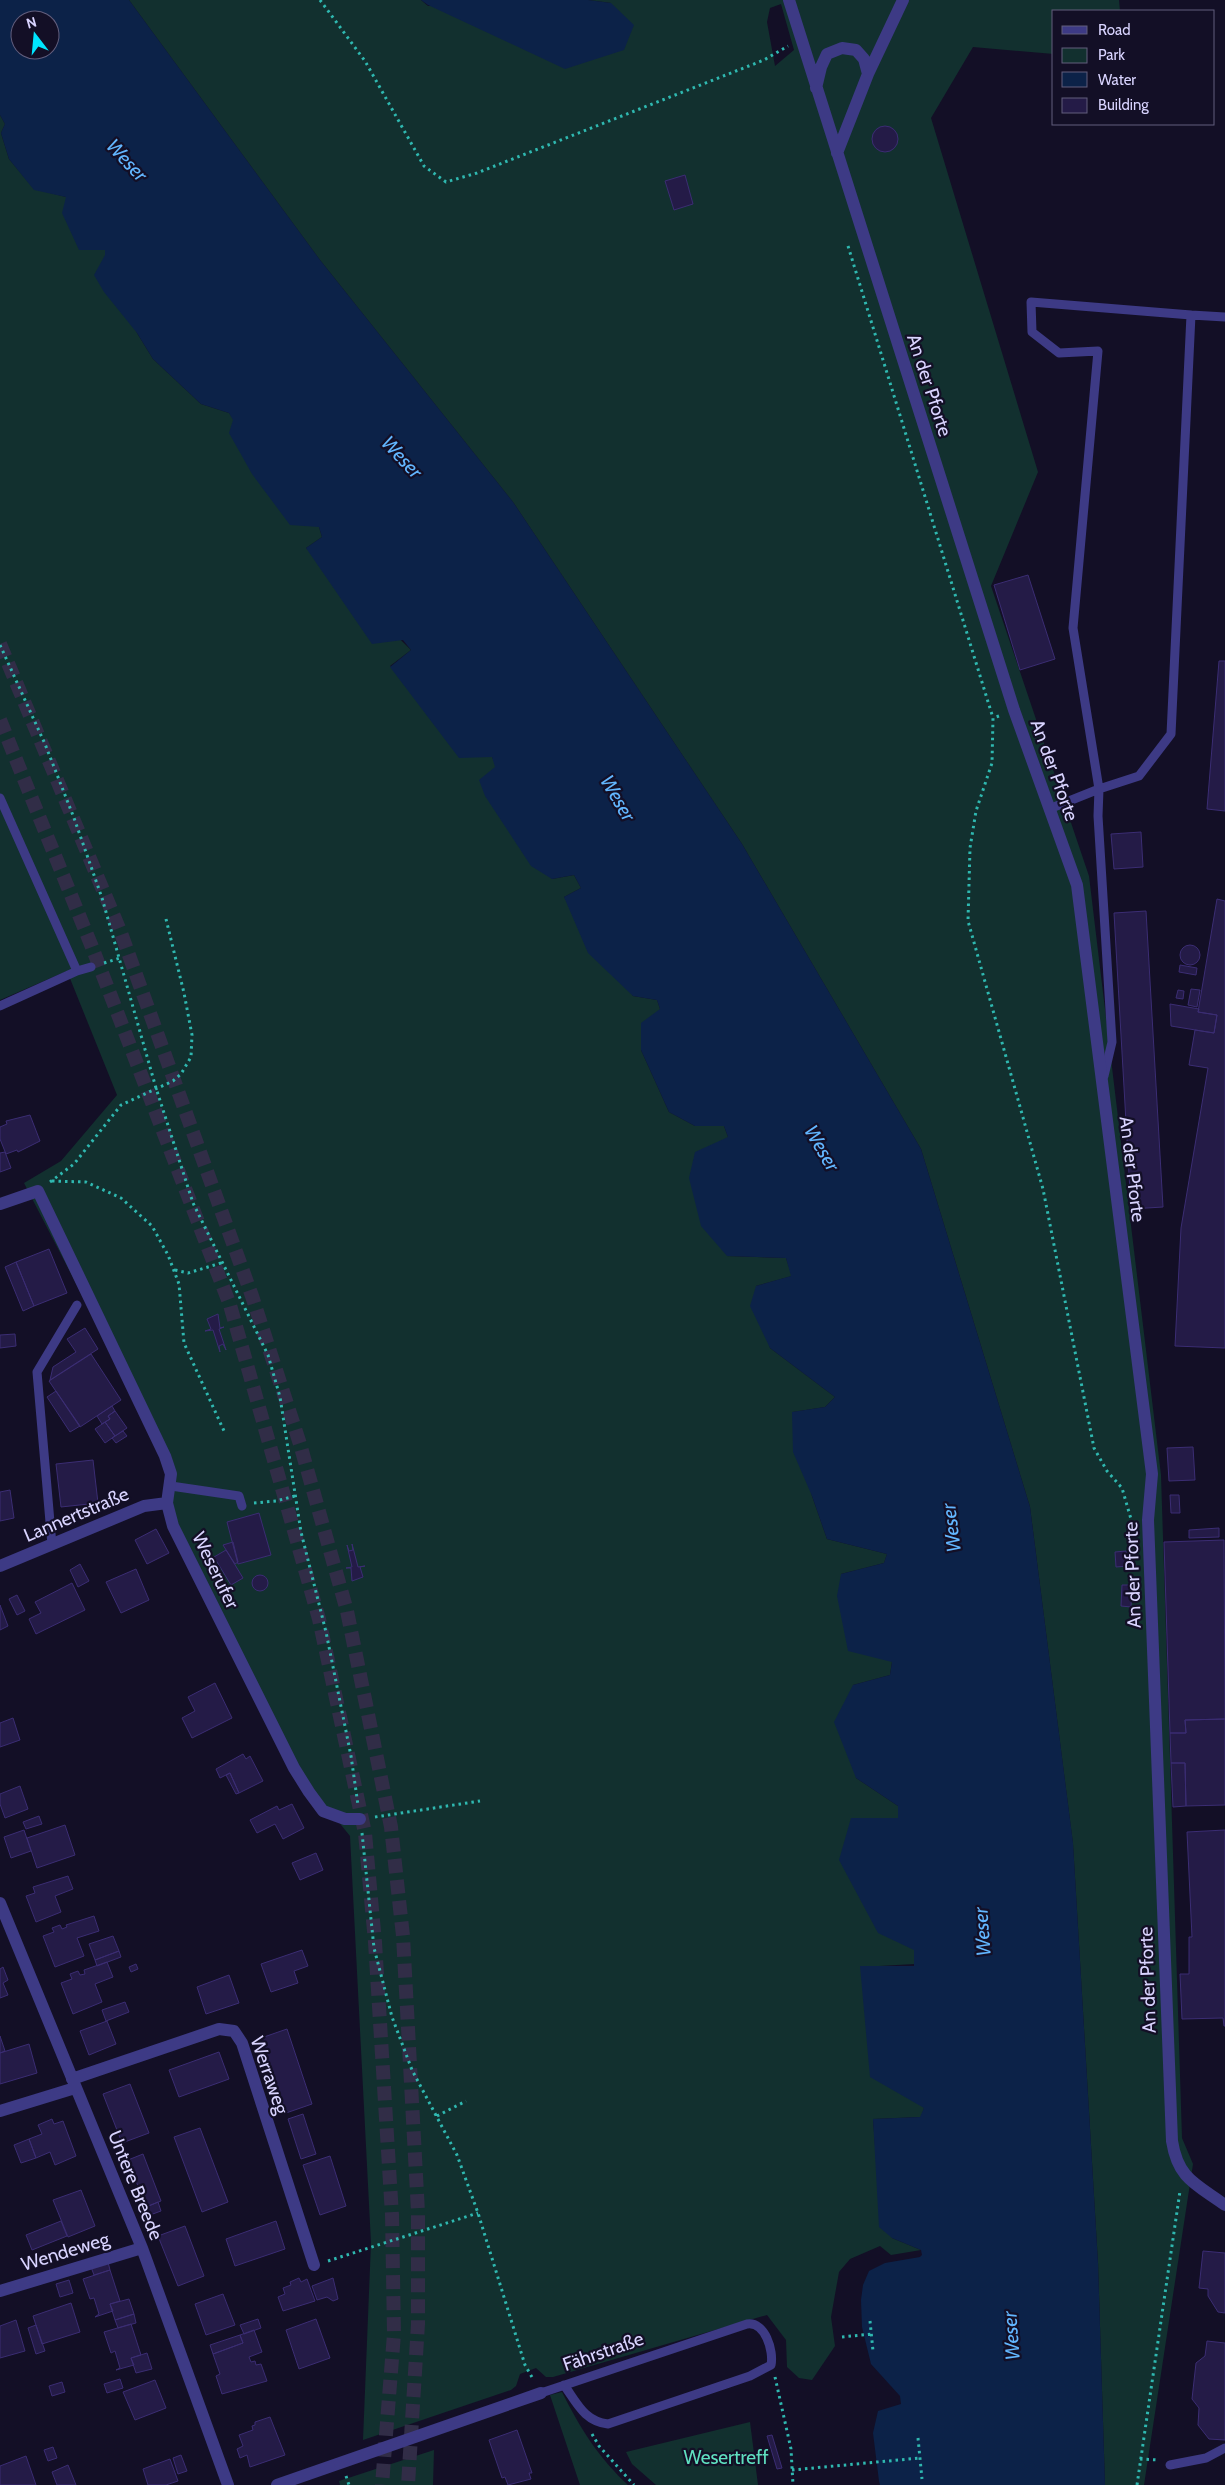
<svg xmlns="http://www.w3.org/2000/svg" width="1225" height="2485" viewBox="0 0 1225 2485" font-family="Cabin,sans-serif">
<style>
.green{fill:#12302f;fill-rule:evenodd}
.water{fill:#0c2248;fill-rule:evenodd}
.building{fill:#241b47;stroke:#3b2d73}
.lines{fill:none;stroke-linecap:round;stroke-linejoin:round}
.trunk-tunnel{stroke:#312d47;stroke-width:14;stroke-dasharray:14 7;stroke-linecap:butt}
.path{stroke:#2fb8b0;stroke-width:3;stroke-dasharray:2.5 4;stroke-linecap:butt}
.service{stroke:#3d3a85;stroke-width:9}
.minor{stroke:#3d3a85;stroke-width:12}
.labels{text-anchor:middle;stroke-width:4.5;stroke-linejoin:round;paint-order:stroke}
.street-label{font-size:19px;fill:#d9d4ff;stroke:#130f26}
.park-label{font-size:19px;fill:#5fe0c0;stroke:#130f26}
.water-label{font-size:20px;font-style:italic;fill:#62b6ff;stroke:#130f26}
</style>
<rect width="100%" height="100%" fill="#130f26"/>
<path class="green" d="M129,0H421L428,6L611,3L588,0H1119L1120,11H1054V54L973,47L931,118L1038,472L991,586L1089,876L1161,1475L1182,2138L1193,2164L1144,2485H1105L1098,2263L1073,1844L1030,1507L921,1149L742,844L513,502L320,260ZM781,4L794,50L775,66L767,22L770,8Z
M0,115L5,124L1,133L9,159L34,189L66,197L105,249V255L137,333L153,359L201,404L229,413L319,527L322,537L306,548L411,650L390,666L492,757L552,879L574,875L581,888L564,897L633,996L657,1000L660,1009L641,1050L669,1112L695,1126H724L728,1137L727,1256L786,1258L792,1276L756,1286L770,1348L835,1397L825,1407L793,1412L812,1496L827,1539L887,1554L884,1563L841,1574L892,1662L890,1675L853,1685L856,1778L898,1806L914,1949V1964L862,1967L924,2108L921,2117L873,2119L876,2159L892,2238L921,2250L891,2255L880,2246L850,2259L839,2272L831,2317L835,2346L812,2380L799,2378L787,2367L786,2340L767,2315L553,2377H546L536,2368L520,2374L516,2386L511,2390L363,2440L371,2243L350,1836L299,1773L165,1507L170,1465L24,1183L61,1161L117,1095L67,971L0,1000Z
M562,2392C580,2428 598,2457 628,2485H580L550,2395Z
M750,2422L758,2485H656L632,2464L626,2452Z
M434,2450L433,2485H340L339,2481Z"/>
<path class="water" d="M0,0H129L320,260L513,502L742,844L921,1149L1030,1507L1073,1843L1098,2263L1105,2485H880L879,2481L873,2433L878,2411L901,2404L900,2396L871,2364L862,2327L861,2300L863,2285L869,2271L885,2263L920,2257L922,2255L921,2250L892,2238L879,2227L873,2119L920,2117L924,2108L870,2077L860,1966H914V1950L878,1933L839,1860L851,1818H898V1806L856,1778L834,1722L853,1685L890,1675L892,1662L848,1651L837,1596L841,1574L884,1563L887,1554L827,1539L812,1496L793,1452L792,1412L825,1407L835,1397L770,1348L750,1306L756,1286L791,1276L786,1258L727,1256L701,1226L689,1178L695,1152L728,1137L724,1126H695L669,1112L641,1050V1023L660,1009L657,1000L633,996L588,953L564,897L581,888L574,875L552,879L531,866L485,796L479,780L495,767L492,757L459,758L390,667L411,650L403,640L372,644L306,548L322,537L319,527L290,525L252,474L229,433L233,420L229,413L201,404L153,359L137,333L104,292L94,275L105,255V250H79L62,213L66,197L34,190L9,159L1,133L5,124L0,115ZM20,20H50V50H20Z
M421,0H588L611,3L634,25L624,50L565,69L428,5Z"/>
<path class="building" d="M872 139a13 13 0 1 1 26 0a13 13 0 1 1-26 0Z
M685,175L693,204L674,210L665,181Z
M1028,575L1055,659L1020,670L994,585Z
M1219,661H1225V811L1207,809Z
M1141,832L1143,867L1114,869L1111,834Z
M1217,899L1225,901V1348L1175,1346L1181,1228L1208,1068L1189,1065L1195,1030L1214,1033L1217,1015L1198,1012Z
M1146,911L1163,1207L1131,1209L1114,913Z
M1180 955a10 10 0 1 1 20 0a10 10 0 1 1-20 0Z
M1180,965L1197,968L1196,975L1179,972Z
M1191,989L1200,990L1197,1007L1188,1005Z
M1178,990L1184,991L1183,999L1176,998Z
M1170,1004L1199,1009L1198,1012L1217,1015L1214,1033L1171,1026Z
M30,1115L40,1141L18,1152L17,1150L6,1154L0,1139V1127L7,1124L6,1121Z
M5,1152L11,1168L0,1172V1153Z
M1132,1209H1141L1142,1217L1132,1218Z
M49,1249L67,1293L34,1306L16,1262Z
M16,1262L34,1306L23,1311L5,1267Z
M218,1314L220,1328L224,1327L219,1329L226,1350L223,1344L219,1346L220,1352L213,1330L205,1331L211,1329L207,1319Z
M85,1328L98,1349L50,1380L53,1367L76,1352L67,1339Z
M15,1334L16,1346L0,1348V1335Z
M91,1354L121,1400L80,1427L49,1381Z
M56,1391L80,1426L70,1432L47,1397Z
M112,1406L115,1411L108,1416L110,1419L102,1424L97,1416Z
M115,1411L127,1428L115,1436L105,1422L110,1419L108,1416Z
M105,1422L115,1436L105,1443L95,1429Z
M123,1431L127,1436L116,1443L112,1438Z
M1193,1447L1195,1480L1169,1481L1167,1448Z
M93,1460L98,1503L61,1507L56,1464Z
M10,1490L14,1518L0,1521V1492Z
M1170,1495H1179L1180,1513H1171Z
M259,1513L271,1555L238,1564L227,1522Z
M1219,1528V1537L1189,1538V1530Z
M156,1529L169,1553L147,1564L135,1540Z
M1224,1540L1225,1719L1185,1720L1186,1733H1170L1164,1542Z
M233,1542L238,1562L235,1564L223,1545Z
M352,1544L358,1567L365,1566L360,1567L363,1577L352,1581L351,1568H346L352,1567L347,1545L349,1551L353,1550Z
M226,1550L243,1578L231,1585L214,1557Z
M1126,1551L1128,1566L1116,1567L1115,1552Z
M80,1564L89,1581L78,1587L70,1570Z
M136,1569L149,1600L121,1613L106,1582Z
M252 1583a8 8 0 1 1 16 0a8 8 0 1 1-16 0Z
M72,1583L85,1610L36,1634L29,1619L41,1613L35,1602Z
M1122,1585H1132L1131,1607L1121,1606Z
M17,1595L25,1611L17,1615L9,1599Z
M0,1605L8,1626L0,1630Z
M215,1683L232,1718L192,1738L182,1718L195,1711L188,1697Z
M13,1718L20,1740L0,1747V1723Z
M1225,1719V1805L1186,1806L1185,1763H1171L1170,1733H1186L1185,1720Z
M243,1754L246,1759L250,1756L263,1781L239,1793L230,1773L220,1778L216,1769Z
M1171,1763H1185L1186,1806L1173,1807Z
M230,1773L239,1793L236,1794L226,1775Z
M20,1786L28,1809L5,1818L0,1804V1794Z
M292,1804L304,1828L283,1839L275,1824L257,1833L250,1820L277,1806L279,1810Z
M39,1816L42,1824L26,1829L23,1822Z
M65,1825L75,1855L37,1868L27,1838Z
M24,1830L31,1851L11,1858L4,1837Z
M1225,1830V2026H1224L1223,2018L1182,2019L1180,1974H1189V1937H1192L1187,1832Z
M316,1853L323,1870L300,1880L292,1863Z
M68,1876L73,1889L55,1896L61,1912L36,1922L26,1896L35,1893L33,1887Z
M94,1916L99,1931L77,1938L84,1956L55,1967L43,1936L54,1932L52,1928L60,1925L62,1929L67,1927L66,1925Z
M113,1936L119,1951L95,1960L89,1944Z
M302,1950L308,1966L294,1971L298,1983L271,1992L261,1964Z
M119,1951L121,1957L97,1966L95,1960Z
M107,1962L113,1977L95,1984L102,2002L73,2014L61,1983L72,1979L70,1974L78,1971L80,1975L85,1974L84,1970Z
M136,1964L138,1969L131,1972L129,1967Z
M3,1967L8,1980L3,1983L8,1995L0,1998V1969Z
M229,1975L239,2003L206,2014L197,1987Z
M125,2002L129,2012L106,2021L102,2010Z
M107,2021L116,2044L89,2055L80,2031Z
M287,2029L312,2104L286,2113L261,2038Z
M0,2036L5,2051L0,2053Z
M29,2044L37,2073L0,2084V2053Z
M219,2052L229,2079L179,2097L169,2070Z
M130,2084L149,2133L122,2143L103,2094Z
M303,2114L316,2154L301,2159L288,2119Z
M52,2119L54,2124L63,2121L76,2156L55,2165L50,2152L36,2158L29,2139L42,2134L38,2125Z
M200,2128L228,2202L202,2212L174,2137Z
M29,2139L36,2158L21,2163L14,2145Z
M143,2154L161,2201L146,2207L128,2160Z
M330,2156L346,2206L320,2215L303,2165Z
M81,2190L95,2226L68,2237L53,2200Z
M158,2202L161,2211L150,2215L146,2207Z
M61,2221L67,2236L32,2250L26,2235Z
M276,2221L285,2249L235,2266L226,2239Z
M185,2226L204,2276L178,2286L158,2236Z
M1203,2251L1225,2253V2313L1218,2312L1208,2296V2289L1199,2288Z
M108,2262L110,2270L94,2275L91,2267Z
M110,2270L120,2301L110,2304L113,2311L95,2317L99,2314L94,2298L90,2299L83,2279Z
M299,2278L301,2282L307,2279L315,2301L283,2311L278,2297L285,2294L283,2288L291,2285L290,2282Z
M333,2278L338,2299L333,2301L327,2297L317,2300L312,2286Z
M69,2280L73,2293L60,2297L56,2284Z
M223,2294L235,2325L206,2335L195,2304Z
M129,2299L134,2314L115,2320L110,2304Z
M71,2303L80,2332L42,2344L33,2316Z
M134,2314L136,2323L118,2328L115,2320Z
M258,2319L261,2328L244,2334L240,2325Z
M316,2319L330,2358L299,2369L286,2330Z
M16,2320L25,2351L0,2358V2326Z
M131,2324L141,2355L131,2358L134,2365L116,2370L120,2368L115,2351L111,2353L104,2332Z
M36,2325L45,2351L36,2354L28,2328Z
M254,2330L262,2352L249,2357L251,2362L255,2361L256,2365L261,2364L267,2381L222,2394L216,2376L220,2374L213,2354L243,2343L240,2335Z
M240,2335L243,2343L213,2354L210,2345Z
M1207,2341L1225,2343V2440L1209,2439L1198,2425L1199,2408L1192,2399L1196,2363L1205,2356Z
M147,2353L152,2369L136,2373L131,2358Z
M120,2379L123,2388L107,2393L104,2384Z
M155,2380L166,2408L135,2420L123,2392Z
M62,2382L65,2392L52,2396L49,2386Z
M270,2417L285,2455L250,2467L247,2455L240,2458L237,2449L243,2446L239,2435L253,2430L252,2426L255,2425V2422Z
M517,2430L532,2473H529L531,2479L508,2485L505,2477L502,2478L489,2440Z
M772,2435L782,2468L777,2469L767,2436Z
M53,2447L57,2458L48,2461L44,2450Z
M181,2455L187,2471L178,2474L173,2458Z
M26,2456L36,2485H0V2466Z
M170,2459L178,2481L166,2485H148L143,2469Z
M68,2465L76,2485H57L52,2472Z"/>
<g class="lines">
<path class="trunk-tunnel" d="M0,644L121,933L252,1296L300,1444L347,1611L391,1827L403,1936L418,2212V2324L408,2485
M0,720L92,947L230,1305L319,1619L365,1833L375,1942L392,2215L394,2334L382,2485"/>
<path class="path" d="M320,0L365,61L424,166L446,182L477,173L764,60L788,46
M848,246L993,718
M0,645L45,744L74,818L102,898L156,1088L193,1203L268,1355L280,1397L301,1532L326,1632L351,1756L358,1805
M999,716L993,718L992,763L976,811L970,848L968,921L1043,1189L1094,1448L1107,1471L1122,1488L1131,1519
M104,963L120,958
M52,1181L86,1182L121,1198L152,1226L168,1255L179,1284L184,1343L224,1431
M50,1182L74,1164L121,1105L173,1081L181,1074L191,1057L192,1035L184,993L166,919
M175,1270L188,1273L221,1263
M254,1503L276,1501L295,1496
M375,1817L480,1801
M362,1833L374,1948L392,2017L412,2070L457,2155L478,2213L525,2365L533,2379
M437,2116L466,2101
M328,2261L478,2213
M870,2321L873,2351
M842,2337L872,2334
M775,2377L791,2449L793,2485
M592,2434L599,2446L634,2485
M918,2438L922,2479
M1140,2459L1159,2460
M792,2470L920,2458
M346,2476L349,2485
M1137,2485L1180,2191"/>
<path class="service" d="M1191,315L1225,317
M0,798L77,971L0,1006
M1049,809L1099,789L1139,776L1171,734L1191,315L1031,302L1032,332L1059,353L1098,351L1073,628L1099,789L1098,816L1112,1042L1104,1076
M77,971L91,967
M171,1486L239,1496L242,1506
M52,1545L37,1372L77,1305
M541,2393L747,2324C765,2321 774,2351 771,2365L750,2376L608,2424C584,2421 577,2403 564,2385
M1170,2465L1206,2458L1225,2448"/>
<path class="minor" d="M789,0L1014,710L1077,885L1152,1474L1148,1520L1172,2141C1178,2179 1196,2184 1225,2205
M868,74L903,0
M816,88L821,67L827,54L842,48L856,50L864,59L868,74L837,153
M0,1204L38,1191L165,1456L171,1474L167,1503L173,1526L294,1768L309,1792L323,1811L345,1819H360
M0,1566L144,1506L167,1503
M0,1903L142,2248L228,2485
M72,2079L219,2029L234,2031L242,2043L314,2265
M0,2111L75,2088
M0,2291L142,2248
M277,2485L541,2393"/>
</g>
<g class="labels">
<g class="street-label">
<text transform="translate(930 385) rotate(72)" y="7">An der Pforte</text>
<text transform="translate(1055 770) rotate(70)" y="7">An der Pforte</text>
<text transform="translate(1133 1169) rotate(83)" y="7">An der Pforte</text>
<text transform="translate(76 1514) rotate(-23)" y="7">Lannertstraße</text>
<text transform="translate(216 1570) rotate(64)" y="7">Weserufer</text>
<text transform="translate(1132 1575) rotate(-92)" y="7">An der Pforte</text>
<text transform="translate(1147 1980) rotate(-92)" y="7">An der Pforte</text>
<text transform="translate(270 2075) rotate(71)" y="7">Werraweg</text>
<text transform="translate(136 2185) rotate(68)" y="7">Untere Breede</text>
<text transform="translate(65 2251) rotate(-17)" y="7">Wendeweg</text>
<text transform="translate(603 2351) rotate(-19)" y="7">Fährstraße</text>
</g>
<g class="park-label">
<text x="726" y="2464">Wesertreff</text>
</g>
<g class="water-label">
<text transform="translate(127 160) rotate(47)" y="7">Weser</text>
<text transform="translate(402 457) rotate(47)" y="7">Weser</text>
<text transform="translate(618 798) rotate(60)" y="7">Weser</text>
<text transform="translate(822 1148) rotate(60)" y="7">Weser</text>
<text transform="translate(951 1528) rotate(-97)" y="7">Weser</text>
<text transform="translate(982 1932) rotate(-94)" y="7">Weser</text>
<text transform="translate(1011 2336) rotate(-94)" y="7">Weser</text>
</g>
</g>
<rect x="1052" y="10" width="162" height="115" fill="#130f26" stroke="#625e7d"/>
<rect x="1062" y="26" width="25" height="8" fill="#3d3a85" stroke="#625e7d"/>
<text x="1098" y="35" font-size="15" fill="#d9d4ff">Road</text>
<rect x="1062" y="48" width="25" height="15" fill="#12302f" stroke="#625e7d"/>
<text x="1098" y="60" font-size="15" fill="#d9d4ff">Park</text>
<rect x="1062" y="72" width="25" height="15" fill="#0c2248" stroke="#625e7d"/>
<text x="1098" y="85" font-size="15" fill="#d9d4ff">Water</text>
<rect x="1062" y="98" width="25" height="15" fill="#241b47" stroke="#625e7d"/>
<text x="1098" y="110" font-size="15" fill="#d9d4ff">Building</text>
<g transform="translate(35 35) rotate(344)"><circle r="24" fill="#130f26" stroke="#625e7d"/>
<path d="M0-4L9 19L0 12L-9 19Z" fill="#00e5ff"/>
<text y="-8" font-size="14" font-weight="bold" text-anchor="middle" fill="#d9d4ff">N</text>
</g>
</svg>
